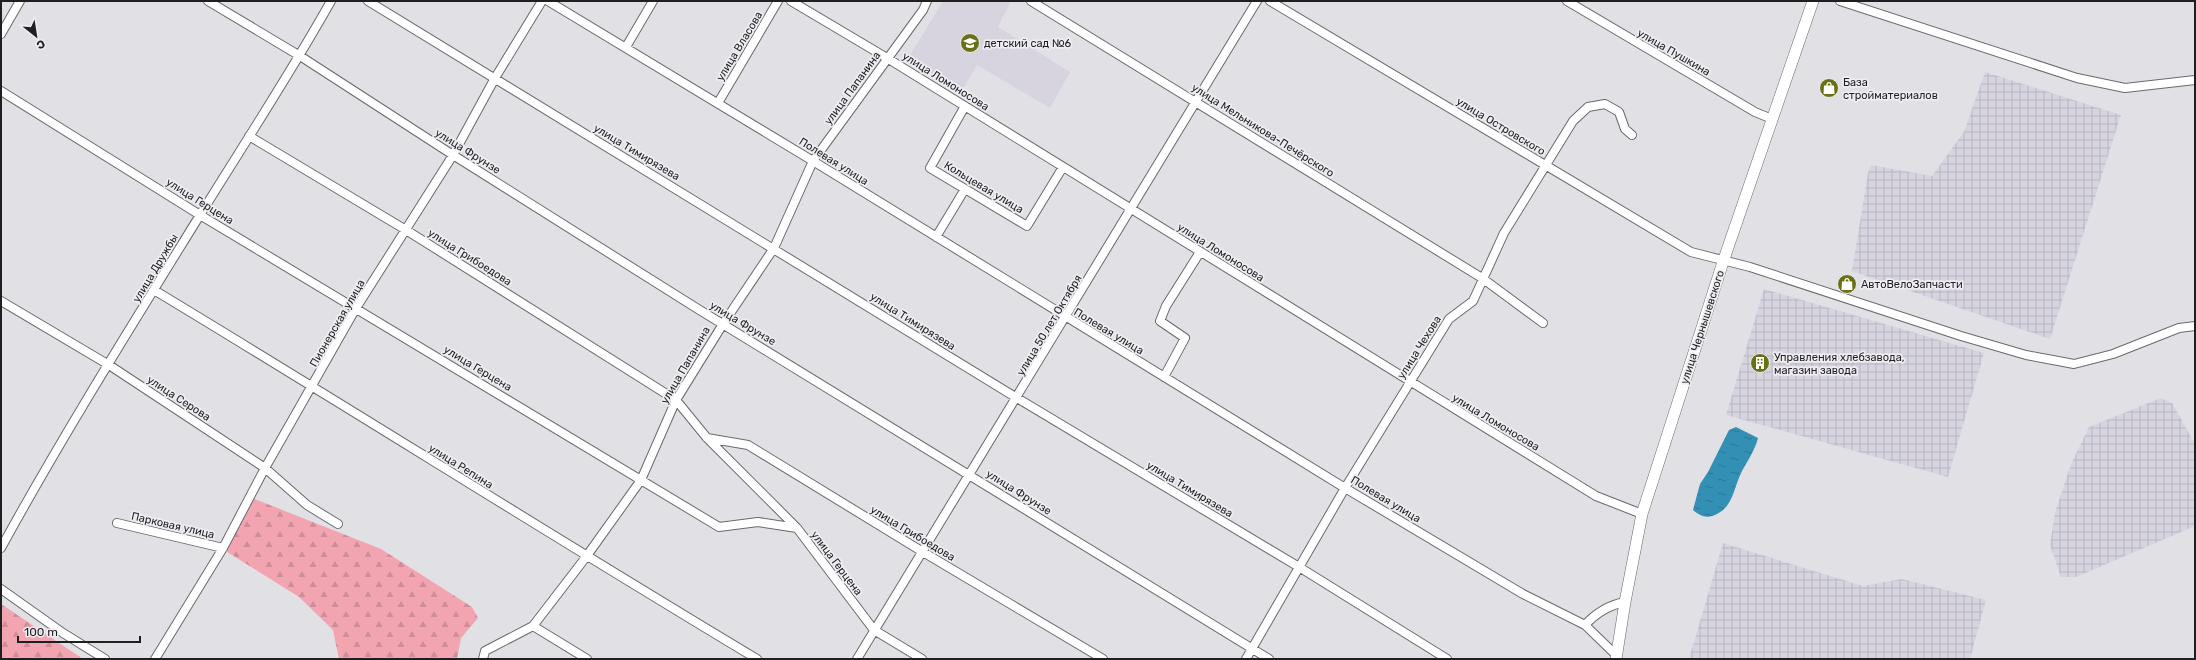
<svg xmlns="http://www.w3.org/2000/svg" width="2196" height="660" viewBox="0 0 2196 660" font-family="Rubik,sans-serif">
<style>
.built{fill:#d7d4e0}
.industrial{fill:url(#industrial-grid)}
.forest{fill:url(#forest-firs)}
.water{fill:url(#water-ripples)}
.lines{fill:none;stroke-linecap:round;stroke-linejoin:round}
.minor-casing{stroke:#6a696e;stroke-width:10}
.major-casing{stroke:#6a696e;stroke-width:12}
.minor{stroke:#fff;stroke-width:8}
.major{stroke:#fff;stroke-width:11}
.labels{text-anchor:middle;stroke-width:3.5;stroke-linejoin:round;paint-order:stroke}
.poi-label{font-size:11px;fill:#1f1e20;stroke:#efedf2;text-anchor:start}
.street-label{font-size:11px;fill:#1f1e20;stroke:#efedf2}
</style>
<defs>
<pattern id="industrial-grid" width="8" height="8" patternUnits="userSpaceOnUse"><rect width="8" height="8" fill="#d7d4e0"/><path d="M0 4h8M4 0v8" fill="none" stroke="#b8b6c0"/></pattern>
<pattern id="forest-firs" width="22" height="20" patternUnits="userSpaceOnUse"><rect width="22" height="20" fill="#f2a4b1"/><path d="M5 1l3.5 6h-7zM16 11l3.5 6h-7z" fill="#cf8d98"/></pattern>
<pattern id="water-ripples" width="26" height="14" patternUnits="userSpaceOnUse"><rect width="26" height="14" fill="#3390b5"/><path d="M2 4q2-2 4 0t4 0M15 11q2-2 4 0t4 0" fill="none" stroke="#2b7593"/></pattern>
</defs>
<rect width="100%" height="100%" fill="#e1e0e5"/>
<path class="built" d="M943,1H1011L998,27L1070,72L1050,108L977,65L961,92L907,60Z"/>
<path class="industrial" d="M1985,72L2121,115L2050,339L1852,271L1868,173L1871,165L1932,176L1964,132Z
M1764,289L1984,353L1948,477L1726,415Z
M2161,398L2172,403L2195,444V526L2076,577H2061L2050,545L2055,513L2071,464L2089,427Z
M1723,543L1863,586L1902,579L1986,600L1970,659H1689Z"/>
<path class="forest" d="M252,498L381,549L472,607L478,618L461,638L457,659H339L333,630L299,597L224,550Z
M1,604L83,659H1Z"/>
<path class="water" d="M1736,427L1758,438C1755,450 1748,460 1742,471C1733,488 1734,509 1712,516C1704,518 1699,515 1693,510L1700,484L1708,472L1729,430Z"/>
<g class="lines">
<g class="minor-casing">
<path id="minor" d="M208,1L300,56L453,155L698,309L1269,659
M368,1L1017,398L1299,567L1447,659
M548,1L813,161L1345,488L1523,594L1585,625L1616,655
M791,1L887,58L1596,496L1642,514
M1031,1L1482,278L1543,323
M1270,1L1691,252L1750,267L1961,336L2026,355L2074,364L2113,354L2179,328L2195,326
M1567,1L1755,112L1772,119
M1840,1L2077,78L2125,88L2195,80
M1,34L20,1
M626,47L653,1
M1,91L200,215L719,527L758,522L797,528L874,630L922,659
M718,103L778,1
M965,106L930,168L1027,226L1063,167
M249,136L406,230L676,400L707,438L797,528
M936,237L965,189
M154,290C356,412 555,538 757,659
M1,301L109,365L265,468L307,505L338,524
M1164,377L1185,338L1160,321L1166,306L1200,252
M707,438L748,445L923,552L1103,659
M117,523L223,548
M1,548C63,435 132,325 200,215C244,144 290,74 331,1
M1,589L63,633L105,659
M1585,625C1596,613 1609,605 1625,602
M533,626L587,659
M155,659L223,548L265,468L356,308L453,155L495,78L542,1
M483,659L485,651L533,626L586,557L641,480L676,400L723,324L774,248L813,161L923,10L927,1
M857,659L1257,1
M1246,659L1345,488L1449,319L1473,301L1504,233L1573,121L1588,107L1605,104L1619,112L1625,129L1632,135"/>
</g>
<g class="major-casing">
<path id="major" d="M1616,659L1625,602L1642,514L1724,259L1813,1"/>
</g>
<use href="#minor" class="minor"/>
<use href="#major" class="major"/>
</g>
<defs>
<g id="school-disc" transform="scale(1)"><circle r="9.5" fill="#6a7016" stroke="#efedf2"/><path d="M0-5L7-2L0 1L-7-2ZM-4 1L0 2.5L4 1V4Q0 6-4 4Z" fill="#fff"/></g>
<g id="shop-disc" transform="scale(1)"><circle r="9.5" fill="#6a7016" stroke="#efedf2"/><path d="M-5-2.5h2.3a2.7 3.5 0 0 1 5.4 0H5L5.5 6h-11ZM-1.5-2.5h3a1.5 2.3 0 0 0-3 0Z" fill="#fff"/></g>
<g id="building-disc" transform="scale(1)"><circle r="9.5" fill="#6a7016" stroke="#efedf2"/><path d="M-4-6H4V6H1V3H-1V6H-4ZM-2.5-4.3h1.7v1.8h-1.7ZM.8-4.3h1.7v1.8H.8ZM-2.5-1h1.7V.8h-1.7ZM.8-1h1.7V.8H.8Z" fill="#fff"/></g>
</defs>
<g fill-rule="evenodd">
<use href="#school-disc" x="970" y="43"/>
<use href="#shop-disc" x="1829" y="88"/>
<use href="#shop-disc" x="1847" y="284"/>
<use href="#building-disc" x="1760" y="363"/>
</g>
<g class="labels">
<g class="poi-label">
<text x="984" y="47">детский сад №6</text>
<text x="1843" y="86">База<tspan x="1843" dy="13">стройматериалов</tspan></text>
<text x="1861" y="288">АвтоВелоЗапчасти</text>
<text x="1774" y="361">Управления хлебзавода,<tspan x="1774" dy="13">магазин завода</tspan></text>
</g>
<g class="street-label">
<text transform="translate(739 46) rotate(-59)" y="4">улица Власова</text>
<text transform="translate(1674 52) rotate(30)" y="4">улица Пушкина</text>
<text transform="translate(946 81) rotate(32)" y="4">улица Ломоносова</text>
<text transform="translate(852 88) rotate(-54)" y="4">улица Папанина</text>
<text transform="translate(1501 126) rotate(31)" y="4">улица Островского</text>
<text transform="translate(1263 130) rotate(32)" y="4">улица Мельникова-Печёрского</text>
<text transform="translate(468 151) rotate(32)" y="4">улица Фрунзе</text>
<text transform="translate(637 152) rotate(31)" y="4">улица Тимирязева</text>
<text transform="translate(834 161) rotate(32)" y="4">Полевая улица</text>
<text transform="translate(984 187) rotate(31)" y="4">Кольцевая улица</text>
<text transform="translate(200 201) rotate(32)" y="4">улица Герцена</text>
<text transform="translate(1221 252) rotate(32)" y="4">улица Ломоносова</text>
<text transform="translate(470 257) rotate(32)" y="4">улица Грибоедова</text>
<text transform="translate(155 268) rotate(-59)" y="4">улица Дружбы</text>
<text transform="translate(913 321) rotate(32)" y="4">улица Тимирязева</text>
<text transform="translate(337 323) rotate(-60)" y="4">Пионерская улица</text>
<text transform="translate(743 323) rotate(31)" y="4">улица Фрунзе</text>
<text transform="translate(1049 325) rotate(-59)" y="4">улица 50 лет Октября</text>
<text transform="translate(1702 327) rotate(-72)" y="4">улица Чернышевского</text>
<text transform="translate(1109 331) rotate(31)" y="4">Полевая улица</text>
<text transform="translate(1419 347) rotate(-58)" y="4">улица Чехова</text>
<text transform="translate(685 365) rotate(-60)" y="4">улица Папанина</text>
<text transform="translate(478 368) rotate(31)" y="4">улица Герцена</text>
<text transform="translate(179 398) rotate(33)" y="4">улица Серова</text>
<text transform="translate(1496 422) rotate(31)" y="4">улица Ломоносова</text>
<text transform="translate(461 466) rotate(32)" y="4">улица Репина</text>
<text transform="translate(1190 489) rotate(31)" y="4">улица Тимирязева</text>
<text transform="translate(1019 492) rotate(32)" y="4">улица Фрунзе</text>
<text transform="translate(1386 499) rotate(31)" y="4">Полевая улица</text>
<text transform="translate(173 525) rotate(13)" y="4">Парковая улица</text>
<text transform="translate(913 533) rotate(31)" y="4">улица Грибоедова</text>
<text transform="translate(837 563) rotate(53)" y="4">улица Герцена</text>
</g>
</g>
<rect width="2196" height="660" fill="none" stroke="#1f1e20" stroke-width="4"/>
<g transform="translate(36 36) rotate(150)" stroke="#efedf2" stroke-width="3" paint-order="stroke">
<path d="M0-3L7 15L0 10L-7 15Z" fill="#1f1e20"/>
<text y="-6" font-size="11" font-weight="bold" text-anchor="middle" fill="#1f1e20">С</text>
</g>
<path d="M18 636v6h122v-6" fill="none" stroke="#1f1e20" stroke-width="2"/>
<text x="24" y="636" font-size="12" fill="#1f1e20" stroke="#efedf2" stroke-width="3" paint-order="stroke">100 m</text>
</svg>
